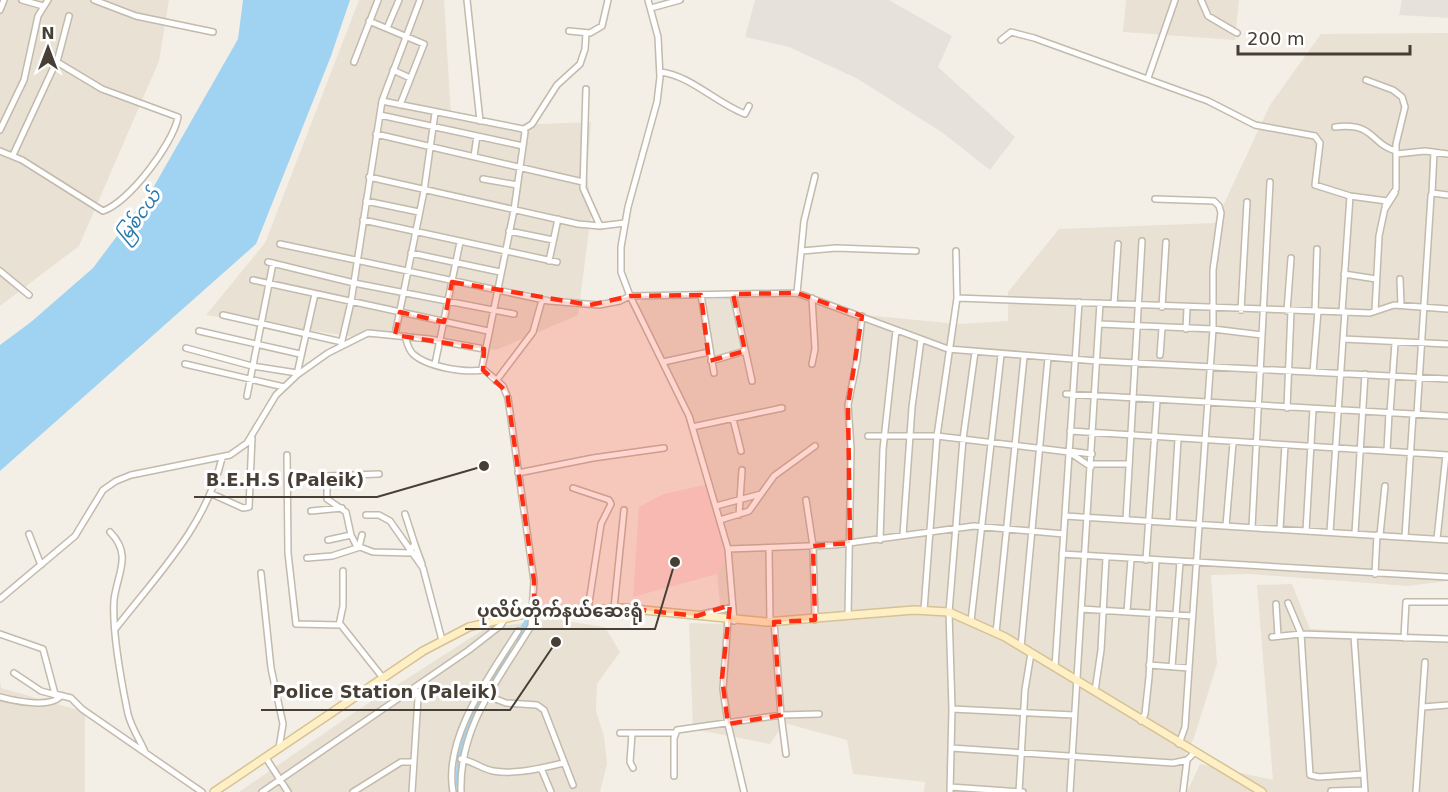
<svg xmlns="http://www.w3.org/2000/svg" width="1448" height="792" viewBox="0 0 1448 792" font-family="'DejaVu Sans','Noto Sans Myanmar',sans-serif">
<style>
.residential{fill:#e8e1d4}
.industrial{fill:#e6e1db}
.medical{fill:#f5dcd9}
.water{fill:#a0d3f2}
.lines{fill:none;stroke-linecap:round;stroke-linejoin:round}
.canal{stroke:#a0d3f2;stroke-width:6}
.street-casing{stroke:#c2baab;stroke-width:8}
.secondary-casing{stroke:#d5c295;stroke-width:10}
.street{stroke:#fff;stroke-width:5}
.secondary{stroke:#ffefc5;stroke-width:7}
.marked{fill:#ff2e12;fill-opacity:0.2;stroke:#ff2e12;stroke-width:4.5;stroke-dasharray:12 8;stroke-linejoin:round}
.labels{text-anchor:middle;stroke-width:6;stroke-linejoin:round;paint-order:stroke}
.water-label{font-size:18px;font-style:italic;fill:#2a7aae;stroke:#fff}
.leader{fill:none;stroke:#473f35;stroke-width:2}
.callout-dot{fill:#473f35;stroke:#fff;stroke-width:2}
.callout-label{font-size:18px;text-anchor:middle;font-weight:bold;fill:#473f35;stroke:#fff;stroke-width:6;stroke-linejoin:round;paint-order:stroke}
</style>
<rect width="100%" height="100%" fill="#f4efe6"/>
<path class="residential" d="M0,0H169L159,61L79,246L0,306Z
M359,0H444L451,115L518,125L591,122L587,175L592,207L578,315L496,350L411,336L361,338L206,315L265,243Z
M1126,0H1239L1235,40L1123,32Z
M1448,33V581L1407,586L1250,574L1211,575L1217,664L1194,738L1186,752L1179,792H924L925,782L853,774L847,740L784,723L770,744L693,729L689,623L722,624L717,574L725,559L709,484L691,429L664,368L635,313L644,293L713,299L801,297L855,314L958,324L1008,321V292L1059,229L1215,223L1270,105L1321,34Z
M1292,584L1310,629L1448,635V792H1187L1200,764L1273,780L1257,585Z
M553,619L605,627L620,652L597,684L596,711L604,736L607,764L600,792H239L358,710L486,628Z
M0,681L1,688L85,712V792H0Z"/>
<path class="industrial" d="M755,0H889L952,36L938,67L1015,137L990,170L943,133L858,79L789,47L745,37Z
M1402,0H1448V18L1399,15Z"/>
<path class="medical" d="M709,484L725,559L717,574L633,597L639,507L664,494Z"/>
<path class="water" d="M243,0H350L331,56L256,244L0,471V345L31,322L93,268L153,188L238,39Z"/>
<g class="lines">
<path class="canal" d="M517,638L527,622
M459,785C457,732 481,696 508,651"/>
<g class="street-casing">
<path id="street" d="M22,0L43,6
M94,0L136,16L213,32
M420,0L382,101L523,129L525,132L514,210L482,368L503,386L508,398L534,581L531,626C498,681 459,725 461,792
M467,0L480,121
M648,0L658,37L660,77L657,102L628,207L621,247V272L630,296L689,416L728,549L734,621
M1201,0L1208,16L1237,33
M651,8L680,0
M0,10L4,0
M369,21L424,44L400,105
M387,28L399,0
M569,31L590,33L602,26L608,0
M1001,40L1011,32L1034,38L1208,101L1255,125L1315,136L1320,143L1315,185L1350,196L1387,201
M354,62L378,0
M393,70L410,78
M660,72C690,75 716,103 745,114L749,106
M1148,78L1175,0
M1366,80L1393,90L1402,97L1405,107L1396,144V189L1386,203L1379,236L1375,311
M586,89L583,188L600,226
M380,115L523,146
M1335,127C1375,122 1370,144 1396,151
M524,129L532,124L557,85L580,64L585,49L586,33
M0,130L24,80L38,16L48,0
M376,134L583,182
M0,151L22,160L103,211C129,202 173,144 178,117L102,89L57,62
M1396,154L1425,151L1448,154
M13,155L58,58L69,16
M474,156L477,136
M369,177L578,224L600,226L625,223
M483,179L517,185
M1432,193L1434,152
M1155,199L1214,201L1219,206L1221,213L1213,270V329L1189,668L1185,727L1179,744
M366,201L419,212
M1385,209L1395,193
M363,220L557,262
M509,231L553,240
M280,244L549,301L599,305L620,301L630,296L797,293L948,349L1097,361L1448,379
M802,251L836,248L916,251
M956,251L957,298
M411,253L500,272
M549,261L558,219
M268,262L354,283L514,314
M0,271L29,295
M1344,274L1376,279
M1400,279L1401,305
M253,280L488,331
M797,293L804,221L815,176
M733,294L752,381
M701,295L714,373
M1114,304L1118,244
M1162,307L1166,242
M1241,310L1247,202
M1287,311L1291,258
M1315,311L1317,249
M1342,312L1350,196
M1345,312L1370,313L1394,305L1448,309
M223,315L342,342
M1100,324L1213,329L1262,335
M1186,329L1187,308
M199,331L300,354
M395,335L424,191L435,113
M405,336C407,343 408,349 413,354C427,367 464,373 483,370
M341,345L351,302L382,101
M186,348L252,366L297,373
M1160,355L1162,328
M711,361L745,351
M663,362L709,352
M185,364L284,387
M435,364L460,242
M812,364L815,349L812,298
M1313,372L1318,311
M297,374L315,294
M496,381L533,332L542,300
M1066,394L1448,416
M247,396L273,263
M1287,408L1291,311
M1390,413L1395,343
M1417,414L1431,196L1432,193L1448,195
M733,419L741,451
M692,427L782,408
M1070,431L1448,455
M868,436H937L1069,452L1091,467
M1069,451L1092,454
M1387,451L1389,413
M287,455L288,553L296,624L341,625L383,678
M1091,464H1129
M518,473L593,458L664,448
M573,488L609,500L611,504L601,524L588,609
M212,494L243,508L249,507L252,437
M806,500L813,546L815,620
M716,506L761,494
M311,511L342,508
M405,514L415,545L410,549
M366,515H379L390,521L423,568L442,640
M739,515L742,470
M1065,516L1448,540
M720,520L749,511L774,476L815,446
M1126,520L1142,241
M1173,522L1178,439
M1226,526L1233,443
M1252,527L1270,182
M1280,529L1285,445
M1306,531L1313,409
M110,532C133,555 117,574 114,600C112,630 122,685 128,714C131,727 140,740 145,752
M1330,532L1343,339
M1355,533L1365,374
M29,534L41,565
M903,535L912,407L921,340
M1380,535L1385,486
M1405,537L1413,414
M1437,539L1446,455
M328,540L351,535
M880,540L883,449L896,330
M415,545L422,564
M357,547L351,535L346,512L327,499V476L379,474
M359,547L362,535
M769,548L770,622
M728,549L834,545L974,526L1064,534
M1062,554L1448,577
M307,558L332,556L360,547L373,552L412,553
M1146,560L1157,401
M261,573L271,668L283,724L279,748
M1375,574L1377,535
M0,599L75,536L103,490L116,481L131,475L230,455L247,443L276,395L297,375L328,353L368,333L429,339L484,349
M1288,603L1301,634L1310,775L1319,777L1364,774
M1276,604L1278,636
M614,608L624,510
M1081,609L1193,616
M924,610L937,436L957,298L1345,312L1343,339L1448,344
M1127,612L1131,559
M699,615L733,607
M848,616L851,449L848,405L857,360L862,316
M728,620L723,689L728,724L744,792
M971,621L1001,355
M339,625L343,606V571
M116,628C158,574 206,526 222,458
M996,633L1024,357
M0,634L43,649L55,694L71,698L82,709L202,792
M1354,636L1365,792
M1272,637L1301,634L1448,639
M1404,638L1406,602H1448
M1021,647L1048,358
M1149,665L1189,668
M1055,667L1079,302
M1172,667L1180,562
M14,673L41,691L56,695
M1095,691L1101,650L1106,558
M488,696L506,703L537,705L544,710L573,785
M0,697C15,701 48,708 60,697
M1423,707L1448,705
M952,709L1074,715
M1141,721L1145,714L1149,677L1156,561
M620,733H675
M632,733L630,762L633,768
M951,748L1173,763L1187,760L1194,753
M786,754L781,715L819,714
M266,758L288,792
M461,759C473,761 482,769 493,771C516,775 541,768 564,763
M541,768L551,792
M674,776V738L677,730L781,715L774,622
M950,787L1023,792
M1331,791L1365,790
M262,792L469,650L501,625L505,618
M353,792L401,762H414
M412,792L418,698L415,687
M453,792C443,737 490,676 518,631
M950,792L952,709L949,612L963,439L975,352
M1019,792L1025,690L1031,653
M1070,792L1100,303
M1183,792L1187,760
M1416,792L1425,662"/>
</g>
<g class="secondary-casing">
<path id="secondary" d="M214,792L423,651L469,627L525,614L623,608L766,622L914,610L949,612L1005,637L1262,792"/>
</g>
<use href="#street" class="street"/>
<use href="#secondary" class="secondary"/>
</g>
<path class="marked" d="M452,282L590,305L630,296L701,295L709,361L745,351L733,294L797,293L862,316L848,405L850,543L813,546L815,620L774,622L781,715L728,724L722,678L730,605L697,616L623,608L534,613V581L507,392L483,370L484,349L395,335L400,312L444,322Z"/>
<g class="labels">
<g class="water-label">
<text transform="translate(139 216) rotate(-54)" y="6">မြစ်ငယ်</text>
</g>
</g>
<path class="leader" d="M484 466L377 497H194M675 562L655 629H465M556 642L510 710H261"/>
<g class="callout-dot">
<circle cx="484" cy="466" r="6"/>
<circle cx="675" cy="562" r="6"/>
<circle cx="556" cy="642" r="6"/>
</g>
<g class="callout-label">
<text x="285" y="486">B.E.H.S (Paleik)</text>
<text x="560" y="617">ပုလိပ်တိုက်နယ်ဆေးရုံ</text>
<text x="385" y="698">Police Station (Paleik)</text>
</g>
<g transform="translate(48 48)" stroke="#ffffff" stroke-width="4.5" paint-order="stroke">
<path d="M0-4.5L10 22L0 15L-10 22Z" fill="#473f35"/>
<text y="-9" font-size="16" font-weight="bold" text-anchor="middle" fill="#473f35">N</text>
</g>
<path d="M1238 45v9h172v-9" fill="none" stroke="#473f35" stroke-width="3"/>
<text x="1247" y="45" font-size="18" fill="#473f35" stroke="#ffffff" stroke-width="4.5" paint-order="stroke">200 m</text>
</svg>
